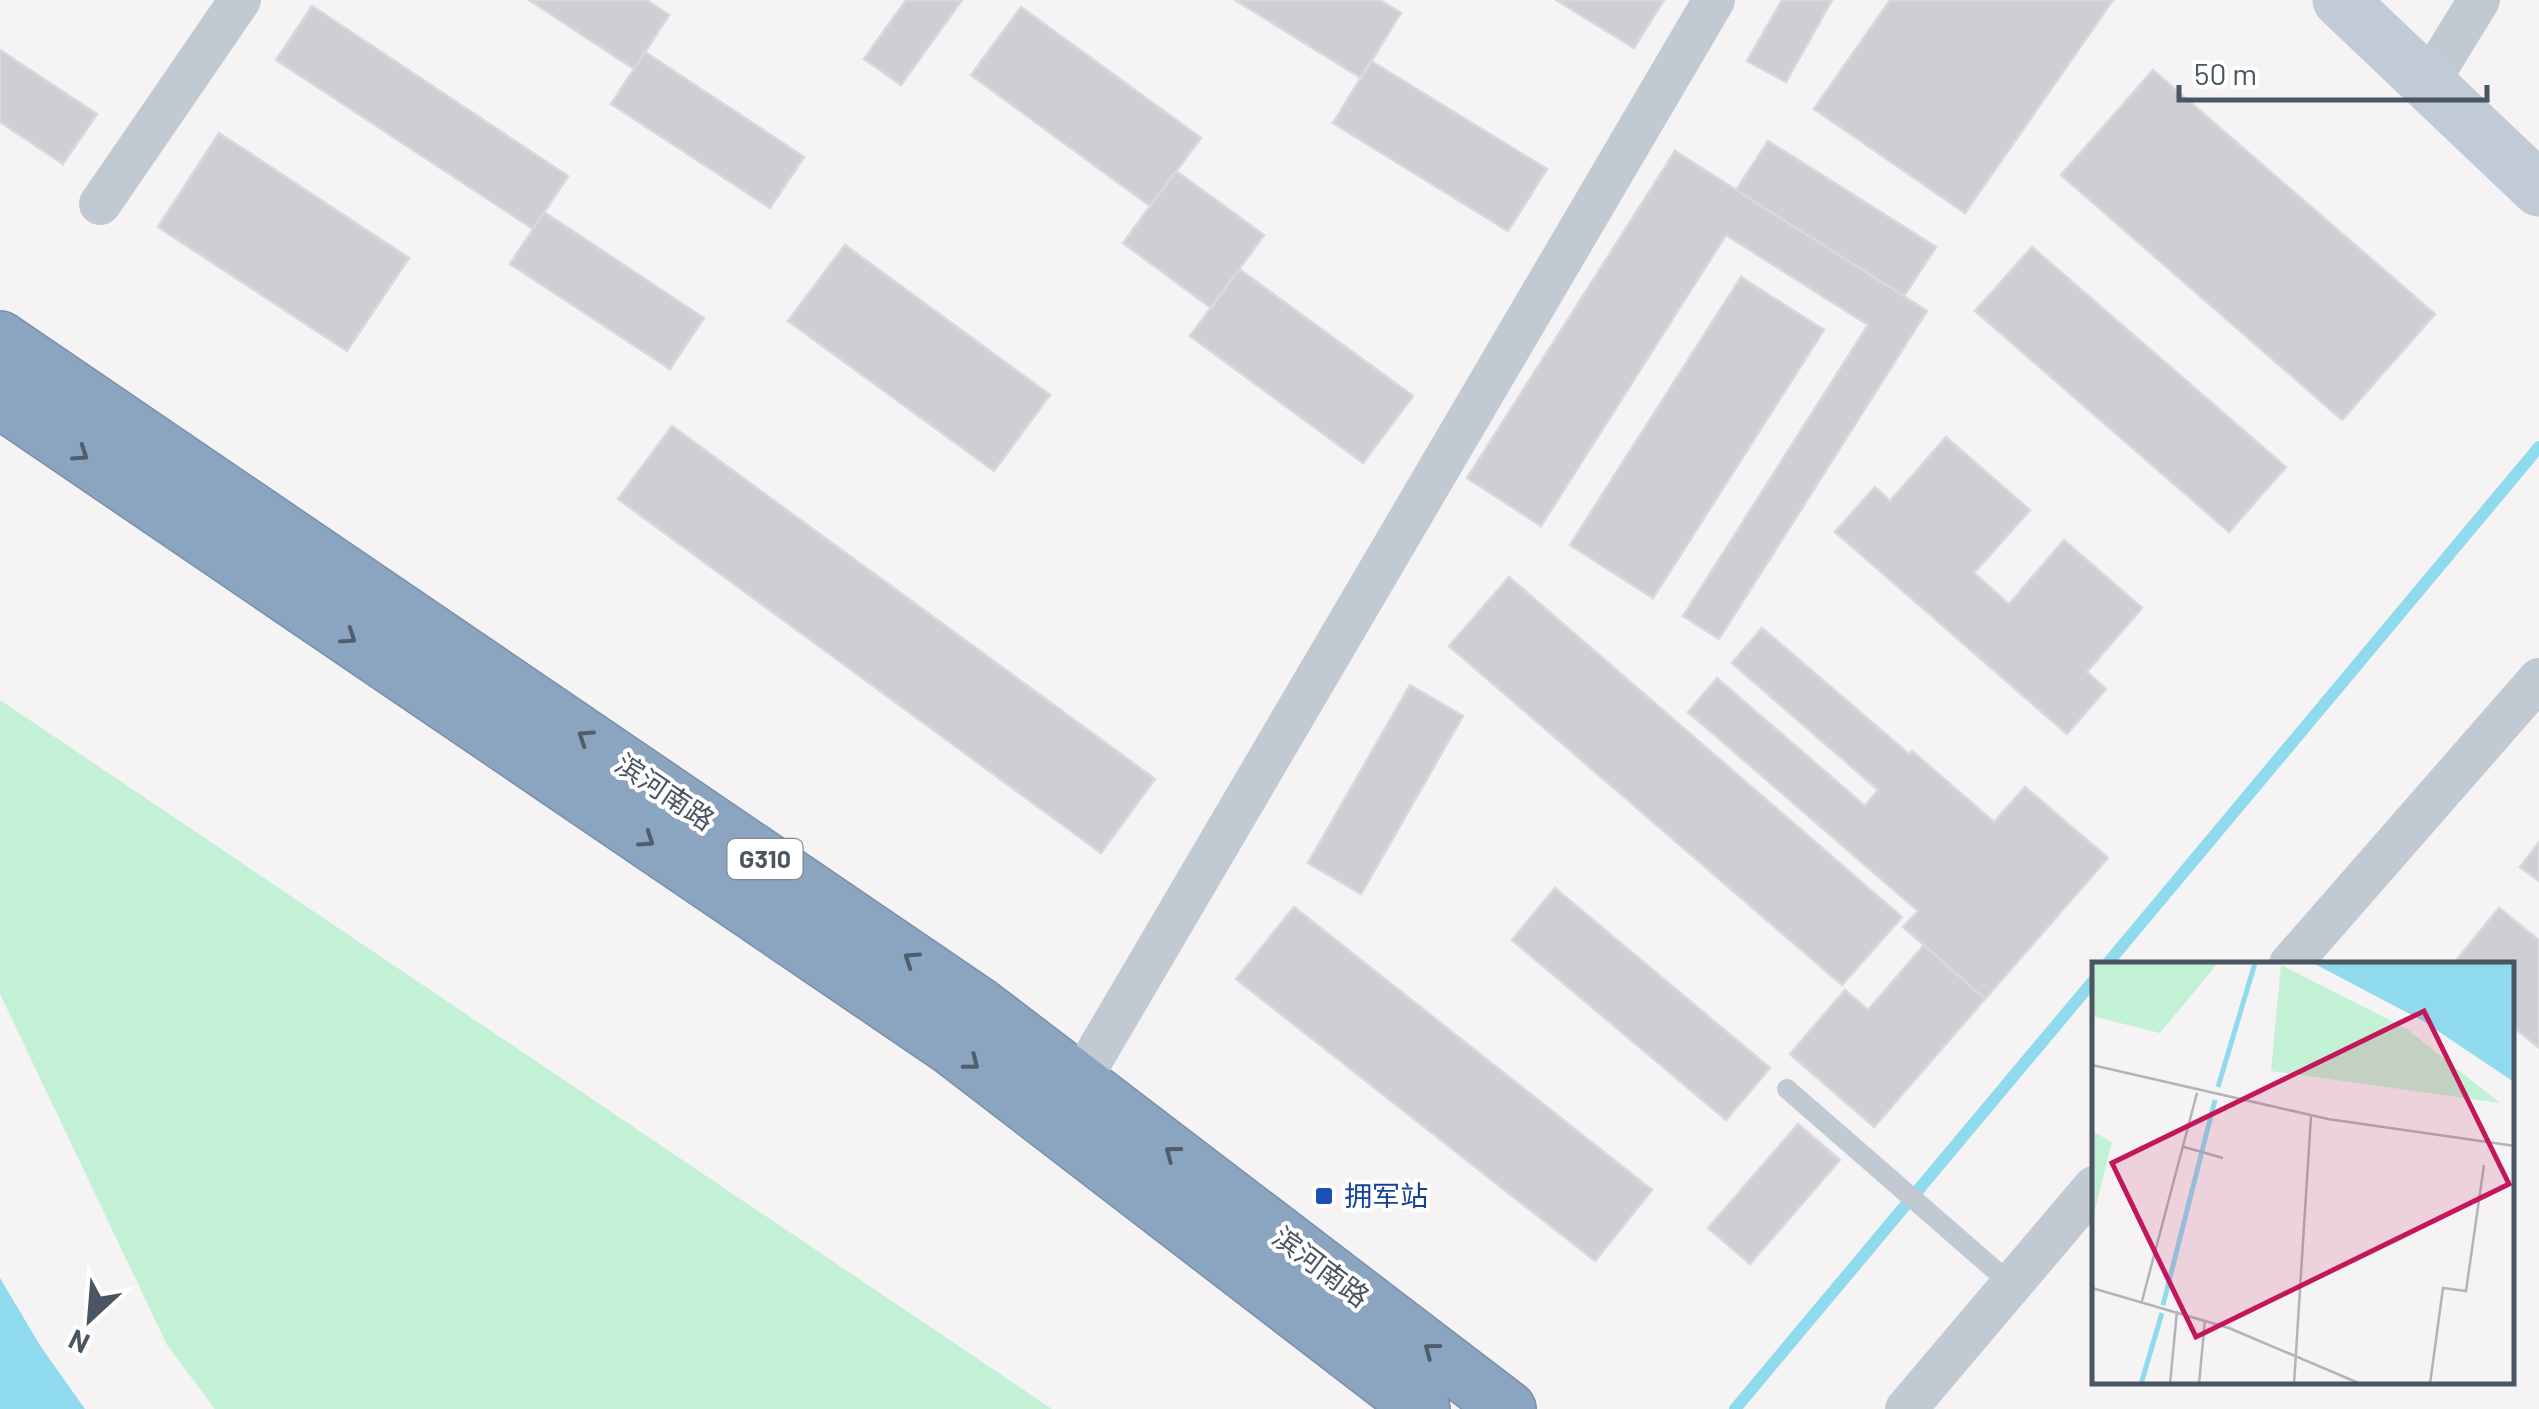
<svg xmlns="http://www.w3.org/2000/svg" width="2539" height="1409" viewBox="0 0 2539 1409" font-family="Barlow,'Noto Sans SC',sans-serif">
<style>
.green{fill:#c3f1d5}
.water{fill:#90daee}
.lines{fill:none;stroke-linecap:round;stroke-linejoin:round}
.stream{stroke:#90daee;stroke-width:12}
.building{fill:#cdcfd5;stroke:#d7d9de;stroke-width:2.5}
.highway-casing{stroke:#7690ad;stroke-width:58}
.lane{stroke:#c1cad2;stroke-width:20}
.street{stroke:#c1cad2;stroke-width:42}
.secondary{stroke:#c1cbd6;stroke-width:55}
.highway{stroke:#8ba5c1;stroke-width:55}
.oneway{stroke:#505e6b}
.transit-dot{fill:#1a4fb4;stroke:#fff;stroke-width:4}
.labels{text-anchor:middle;stroke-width:8;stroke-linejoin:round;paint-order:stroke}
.shield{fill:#fff;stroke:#808990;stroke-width:2.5}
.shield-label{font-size:25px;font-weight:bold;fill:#4a5661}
.street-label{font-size:28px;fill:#4a5661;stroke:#fff}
.transit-label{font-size:28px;fill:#164399;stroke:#fff;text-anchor:start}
.inset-river{fill:none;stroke:#90daee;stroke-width:5}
.inset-road{fill:none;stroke:#b1b4b9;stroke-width:2.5}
.view{fill:#c2185b;fill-opacity:0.15;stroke:#c2185b;stroke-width:5}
.inset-edge{fill:none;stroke:#4a5661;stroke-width:5}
</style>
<rect width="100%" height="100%" fill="#f5f3f3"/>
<path class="green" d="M0,700L1052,1409H215L167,1345L0,994Z"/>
<path class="water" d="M0,1278L41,1347L85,1409H0Z"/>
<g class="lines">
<path class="stream" d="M2107,964L2539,447
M1735,1409L2094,980"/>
</g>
<path class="building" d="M529,0H647L669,15L634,69Z
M906,0H962L901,85L864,59Z
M1235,0H1380L1401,13L1361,78Z
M1556,0H1664L1634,48Z
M1782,0H1832L1786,82L1747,61Z
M1890,0H2113L1965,213L1814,109Z
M312,6L568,176L533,229L276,60Z
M1021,7L1201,138L1150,206L971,75Z
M0,50L97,114L63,164L0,122Z
M645,52L804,157L770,208L611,104Z
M1371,61L1547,169L1508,231L1333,123Z
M2153,70L2435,314L2342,420L2061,175Z
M219,133L409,258L347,351L158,227Z
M1768,141L1936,247L1904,296L1736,190Z
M1675,151L1927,311L1719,639L1683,616L1868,325L1726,235L1541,526L1467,478Z
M1176,171L1264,235L1211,308L1123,243Z
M544,212L704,318L670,369L510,264Z
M845,245L1050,395L994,471L788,321Z
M2032,247L2286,467L2229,532L1975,311Z
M1239,269L1413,396L1363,463L1190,336Z
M1741,277L1824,330L1653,598L1570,545Z
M672,426L1155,779L1101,853L618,499Z
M1946,437L2030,510L1974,573L2009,604L2064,540L2142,608L2087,672L2106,689L2067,734L1835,532L1875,487L1890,501Z
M1509,577L1902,917L1842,985L1449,646Z
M1762,628L1909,754L1912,751L1994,822L2025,787L2108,858L1985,999L1903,927L1918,911L1688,712L1717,678L1865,806L1878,790L1732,663Z
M1410,685L1463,716L1361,894L1308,863Z
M2539,842V881L2520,867Z
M1555,888L1770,1068L1726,1120L1512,940Z
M1294,907L1652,1190L1595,1261L1236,979Z
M2499,908L2539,940V1048L2512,1026V964H2453Z
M1924,945L1985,999L1874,1127L1790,1054L1845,990L1868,1010Z
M1798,1124L1840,1160L1750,1264L1708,1228Z"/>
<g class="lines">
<g class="highway-casing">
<path id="highway" d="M0,339L980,1006L1508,1409
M0,400L951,1047L1422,1409"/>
</g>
<path class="lane" d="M1787,1089L2011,1284"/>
<path class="street" d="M2428,83L2479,0
M100,204L240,0
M2290,964L2539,679
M1079,1082L1714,0
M1906,1409L2094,1187"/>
<path class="secondary" d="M2340,0L2539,189"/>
<use href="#highway" class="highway"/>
</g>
<defs><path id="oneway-chevron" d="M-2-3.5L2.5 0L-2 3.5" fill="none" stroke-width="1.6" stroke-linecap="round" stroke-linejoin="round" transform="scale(2.5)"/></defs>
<g class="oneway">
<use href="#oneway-chevron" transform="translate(81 454) rotate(34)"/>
<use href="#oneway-chevron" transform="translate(349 637) rotate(34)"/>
<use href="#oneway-chevron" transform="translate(585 737) rotate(-146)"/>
<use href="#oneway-chevron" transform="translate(647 840) rotate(34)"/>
<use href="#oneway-chevron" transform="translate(911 959) rotate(-146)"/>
<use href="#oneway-chevron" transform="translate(972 1063) rotate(38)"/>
<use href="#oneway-chevron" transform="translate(1172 1153) rotate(-143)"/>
<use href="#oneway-chevron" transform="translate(1431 1350) rotate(-143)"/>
</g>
<rect class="transit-dot" x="1314" y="1186" width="20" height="20" rx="5"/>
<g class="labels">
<rect class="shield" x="727.5" y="839" width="75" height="40" rx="8"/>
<g class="shield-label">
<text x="765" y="868">G310</text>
</g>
<g class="street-label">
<text transform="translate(665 792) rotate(34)" y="10">滨河南路</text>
<text transform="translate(1321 1267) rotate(37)" y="10">滨河南路</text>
</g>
<g class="transit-label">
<text x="1344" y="1206">拥军站</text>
</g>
</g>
<g transform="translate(2092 962)">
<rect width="422" height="422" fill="#f5f3f3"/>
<path d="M0,1H126L68,71L0,54ZM189,3L315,67L408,141L179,109ZM0,169L20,180L0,259Z" fill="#c3f1d5"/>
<path d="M221,1H422V120L331,59Z" fill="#90daee"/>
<path class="inset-river" d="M126,125L163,1M71,343L123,138M49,422L70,351"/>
<path class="inset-road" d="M0,103L236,157L423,184M92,185L131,196M0,326L137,366L269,422M50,339L105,131M78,422L85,349M107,422L113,358M202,422L219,154M338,422L351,326L374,329L392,203"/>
<path class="view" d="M332,49L417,222L104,375L20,201Z"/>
<rect width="422" height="422" class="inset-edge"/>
</g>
<g transform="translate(90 1319) rotate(206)" stroke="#ffffff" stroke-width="8" paint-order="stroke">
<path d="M0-8L18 38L0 25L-18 38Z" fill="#4a5661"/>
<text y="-15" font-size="28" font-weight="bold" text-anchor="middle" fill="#4a5661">N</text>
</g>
<path d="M2179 85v15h308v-15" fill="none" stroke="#4a5661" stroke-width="5"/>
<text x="2194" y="85" font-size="30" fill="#4a5661" stroke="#ffffff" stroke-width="8" paint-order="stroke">50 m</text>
</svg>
